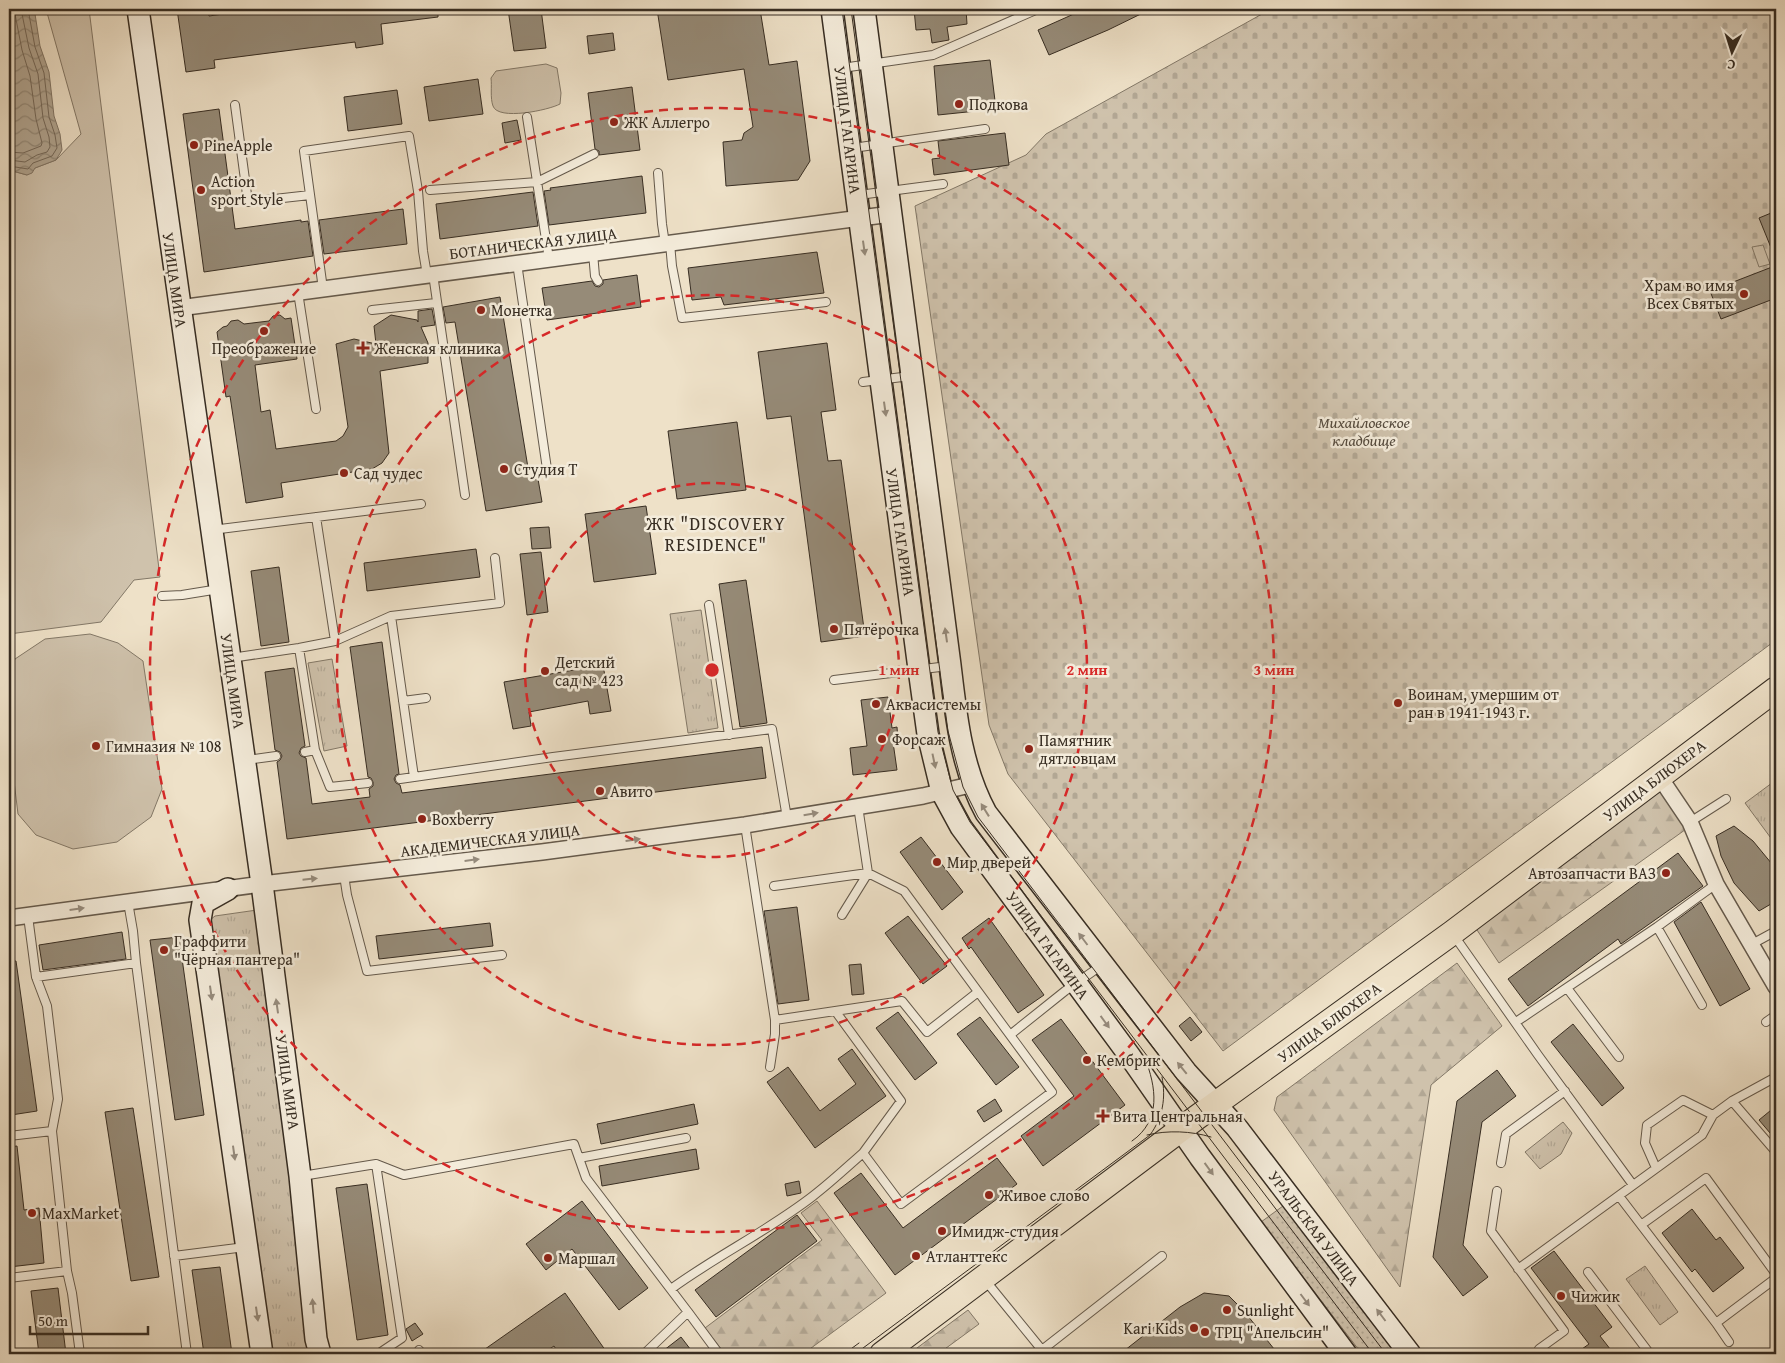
<svg xmlns="http://www.w3.org/2000/svg" width="1785" height="1363" viewBox="0 0 1785 1363" font-family="'Gentium Book Plus',serif">
<style>
.grass{fill:url(#grass-dots);stroke:#837867}
.forest{fill:url(#forest-firs);stroke:#837867}
.cemetery{fill:url(#cemetery-stones);stroke:#837867}
.park{fill:url(#park-tufts);stroke:#837867}
.garden{fill:#cfc2ac;stroke:#837867}
.water{fill:url(#water-waves);stroke:#807464}
.lines{fill:none;stroke-linecap:round;stroke-linejoin:round}
.shore{stroke:#746859;stroke-width:1}
.building{fill:#968b78;stroke:#372d22}
.lane-casing{stroke:#655a4c;stroke-width:10}
.street-casing{stroke:#655a4c;stroke-width:18}
.secondary-casing{stroke:#372d22;stroke-width:24}
.primary-casing{stroke:#372d22;stroke-width:26}
.lane{stroke:#f4ecdb;stroke-width:8}
.street{stroke:#f4ecdb;stroke-width:15}
.secondary{stroke:#f4ecdb;stroke-width:21}
.primary{stroke:#eee1c8;stroke-width:24}
.tram{stroke:#372d22;stroke-width:1}
.oneway{fill:#968c7e}
.ring{fill:none;stroke:#d62828;stroke-width:2.5;stroke-dasharray:9 6}
.poi-dot{fill:#8f2418;stroke:#f4ecdb;stroke-width:2}
.labels{text-anchor:middle;stroke-width:5;stroke-linejoin:round;paint-order:stroke}
.poi-label{font-size:16px;fill:#372d22;stroke:#f4ecdb;text-anchor:start}
.street-label{font-size:16px;fill:#372d22;stroke:#f4ecdb}
.park-label{font-size:16px;font-style:italic;fill:#554b3e;stroke:#f4ecdb}
.neighbourhood-label{font-size:18px;letter-spacing:1px;fill:#372d22;stroke:#f4ecdb}
.centre{fill:#d62828;stroke:#f4ecdb;stroke-width:2.5}
.ring-label{font-size:15px;text-anchor:middle;font-weight:bold;fill:#d62828;stroke:#f4ecdb;stroke-width:5;stroke-linejoin:round;paint-order:stroke}
</style>
<defs>
<pattern id="grass-dots" width="8" height="8" patternUnits="userSpaceOnUse" patternTransform="scale(1.25)"><rect width="8" height="8" fill="#cfc2ac"/><path d="M2 2h.1M6 6h.1" fill="none" stroke="#b2a794" stroke-width="1.8" stroke-linecap="round"/></pattern>
<pattern id="forest-firs" width="22" height="20" patternUnits="userSpaceOnUse" patternTransform="scale(1.25)"><rect width="22" height="20" fill="#cfc2ac"/><path d="M5 1l3.5 6h-7zM16 11l3.5 6h-7z" fill="#b2a794"/></pattern>
<pattern id="cemetery-stones" width="16" height="16" patternUnits="userSpaceOnUse" patternTransform="scale(1.25)"><rect width="16" height="16" fill="#cfc2ac"/><path d="M2 7V4a2 2 0 0 1 4 0v3zM10 15v-3a2 2 0 0 1 4 0v3z" fill="#b2a794"/></pattern>
<pattern id="park-tufts" width="24" height="20" patternUnits="userSpaceOnUse" patternTransform="scale(1.25)"><rect width="24" height="20" fill="#cfc2ac"/><path d="M3 7l-1-3M5 7V3M7 7l1-3M15 17l-1-3M17 17v-4M19 17l1-3" fill="none" stroke="#b2a794"/></pattern>
<pattern id="water-waves" width="16" height="10" patternUnits="userSpaceOnUse" patternTransform="scale(1.25)"><rect width="16" height="10" fill="#b0a490"/><path d="M0 5q4-4 8 0t8 0" fill="none" stroke="#908675"/></pattern>
</defs>
<rect width="100%" height="100%" fill="#eee1c8"/>
<filter id="stains"><feTurbulence type="fractalNoise" baseFrequency=".004" numOctaves="4"/><feColorMatrix values="0 0 0 0 .2 0 0 0 0 .09 0 0 0 0 .02 0 0 0 .5 -.17"/></filter>
<radialGradient id="worn" r=".72"><stop offset=".6" stop-color="#630" stop-opacity="0"/><stop offset="1" stop-color="#630" stop-opacity=".3"/></radialGradient>
<path class="grass" d="M1283,1206L1396,1354H1362L1261,1222Z"/>
<path class="forest" d="M1661,789L1689,827L1499,963L1473,924Z
M1457,963L1502,1026L1431,1085L1400,1287L1274,1110L1277,1097Z
M817,1201L886,1293L803,1354H725L705,1328L822,1240L801,1213Z
M968,1310L979,1324L938,1354H909Z"/>
<path class="cemetery" d="M1271,9H1776V640L1223,1051L1008,774L989,725L915,206L1026,155L1046,134Z"/>
<path class="park" d="M1763,245L1770,264L1759,267L1752,247Z
M701,610L718,728L688,733L670,614Z
M332,659L347,746L324,751L308,663Z
M1776,780V845L1745,803Z
M264,909L320,1354H262L201,927L215,916Z
M1563,1122L1572,1133L1561,1154L1540,1169L1525,1152Z
M1645,1266L1678,1312L1660,1325L1626,1279Z"/>
<path class="garden" d="M46,9H89L160,577L134,580L101,622L9,634V170L27,175L35,168L56,160L81,134Z
M546,64L557,68L561,93L560,104C549,110 498,121 493,106C490,98 492,86 491,78L496,71Z
M90,634L118,643L143,661L162,789L151,817L117,842L73,849L36,835L18,814L9,740V671L15,659L45,639Z"/>
<path class="water" d="M9,9H32L35,14L40,46L49,72L54,116L60,134L62,150L56,160L35,168L32,173L27,175L9,170Z"/>
<g class="lines">
<path class="shore" d="M9,152L23,153L41,146L42,143L36,119L30,76L22,50L14,9
M9,160L25,162L37,155L47,152L50,147L49,137L43,118L38,74L29,48L21,9
M9,166L28,169L33,163L52,156L57,148L55,135L49,117L44,73L35,47L28,9"/>
</g>
<path class="building" d="M177,9H208L209,16L258,9H438V17L381,24L383,44L356,48L355,42L214,60L215,68L186,72Z
M508,9H541L546,48L514,51Z
M657,9H675L676,12L695,9H760L769,65L797,61L810,161L798,180L726,186L723,142L742,140L744,133L753,127L744,69L668,80Z
M914,9H945L946,11L966,9L967,24L947,27L949,40L932,43L930,29L916,30Z
M1085,9H1151L1108,30L1049,55L1038,30Z
M613,33L615,50L589,54L587,36Z
M990,60L996,109L938,115L934,66Z
M478,79L483,114L429,121L424,87Z
M632,87L640,150L599,155V151L595,149L588,93Z
M397,90L402,124L348,131L344,97Z
M219,109L235,229L301,220V222L308,221L313,256L204,272L183,114Z
M517,120L521,140L505,143L502,123Z
M1005,133L1009,165L934,175L932,159L940,158L938,141Z
M642,176L646,213L549,225L544,191L551,190L550,188Z
M533,192L538,226L440,239L436,204Z
M403,209L407,244L324,254L319,220Z
M1776,211V260L1759,218Z
M817,252L824,293L724,305L721,297L692,300L688,268Z
M1772,267L1776,278V298L1721,319L1710,291Z
M637,275L641,307L547,320L542,288L592,281L595,286L599,287L603,284V280Z
M500,297L530,480L538,479L542,502L486,511L455,322L446,323L443,307Z
M432,309L435,325L421,327L428,343V363L380,371L389,453L382,463L372,469L281,483L283,497L246,503L230,396L226,397L217,332L223,327L227,326L231,321L238,320L244,324L269,321L273,316L280,315L285,319L291,318L297,359L255,365L261,412L270,410L276,449L336,441L343,436L348,427L336,344L354,339L376,344L374,326L391,315L417,320L418,322V311Z
M827,343L836,410L821,412L828,461L841,460L865,636L821,642L791,416L767,419L758,352Z
M737,422L746,490L677,499L668,431Z
M646,506L656,574L594,582L585,514Z
M549,527L551,548L532,549L530,528Z
M476,549L480,577L367,591L364,563Z
M541,552L548,612L527,615L520,554Z
M279,567L289,642L261,646L251,571Z
M746,580L767,723L740,727L719,584Z
M382,642L399,774L396,775L394,779L396,783L400,785L402,793L762,747L766,778L287,839L277,762L280,760L282,756L280,752L275,750L265,672L294,668L305,746L301,748L299,753L301,756L306,758L312,804L370,797L369,789L373,786V782L371,778L368,777L350,647Z
M603,665L611,711L590,714L588,701L529,712L531,726L513,729L504,682Z
M888,697L892,728L897,727L898,741L893,742L897,770L853,775L850,748L867,746L861,700Z
M1734,826L1753,841L1772,864L1776,877V901L1759,911L1734,883L1721,856L1716,836Z
M921,837L963,892L942,910L900,852Z
M1678,853L1703,886L1621,944L1618,939L1528,1006L1508,979Z
M1701,902L1750,989L1720,1006L1674,922Z
M797,907L809,1000L778,1004L764,911Z
M908,916L947,966L923,984L885,933Z
M989,918L1044,995L1018,1013L971,947L969,949L962,938Z
M490,923L493,946L379,959L376,936Z
M122,932L126,959L43,970L39,945Z
M179,937L204,1115L175,1120L150,940Z
M9,961H16L37,1111L11,1115L9,1101Z
M861,964L864,994L852,995L849,965Z
M898,1012L937,1063L915,1080L876,1028Z
M980,1017L1019,1067L996,1085L957,1034Z
M1190,1017L1202,1032L1191,1041L1179,1026Z
M1061,1019L1125,1105L1043,1166L1021,1136L1074,1096L1032,1040Z
M1573,1024L1624,1088L1602,1106L1551,1042Z
M852,1049L886,1096L815,1148L767,1082L788,1067L820,1111L856,1084L838,1059Z
M1497,1070L1516,1096L1482,1122L1463,1245L1488,1277L1463,1296L1433,1257L1457,1101Z
M995,1099L1002,1111L984,1122L977,1111Z
M694,1104L698,1124L601,1144L597,1124Z
M1776,1106V1140L1759,1120Z
M133,1108L159,1277L131,1281L105,1112Z
M17,1146L24,1210L39,1208L44,1263L9,1267V1147Z
M696,1149L699,1169L602,1186L599,1166Z
M997,1158L1017,1184L895,1275L834,1193L861,1173L903,1228Z
M799,1181L801,1193L787,1196L785,1184Z
M367,1184L388,1335L357,1340L336,1188Z
M582,1201L648,1288L619,1310L572,1249L546,1270L526,1244Z
M1692,1209L1716,1240L1720,1237L1744,1268L1713,1292L1695,1269L1692,1272L1662,1233Z
M797,1215L817,1241L716,1317L695,1290Z
M1554,1251L1612,1327L1600,1336L1614,1354H1575L1589,1344L1531,1268Z
M220,1267L232,1354H204L192,1270Z
M58,1288L66,1354H39L31,1291Z
M565,1293L608,1354H559L554,1346L542,1354H478Z
M1204,1293L1229,1296L1244,1311L1278,1354H1120L1180,1307Z
M415,1323L423,1334L412,1341L406,1329Z
M681,1337L694,1354H659Z"/>
<g class="lines">
<g class="lane-casing">
<path id="lane" d="M842,68L933,55L1038,9
M235,105L248,202L310,195
M527,117L549,259
M853,148L985,129
M658,173L662,224L665,244
M430,190L537,182L594,154
M859,195L943,184
M670,243L672,266L682,318L826,302
M593,253L595,276L598,281
M517,263L547,469
M433,274L465,495
M323,289L304,151L409,136L418,191L423,251L427,275
M298,292L316,409
M372,310L436,303
M863,382L910,376
M316,517L335,641
M212,530L421,504
M162,596L182,595L219,589
M709,605L729,735
M391,616L414,777L400,779
M299,648L315,750
M231,658L299,648L335,641L391,616L500,603L495,558
M834,680L948,666
M403,701L426,698
M305,752L315,750L330,787L368,783
M246,760L276,756
M414,777L553,757L772,729L787,818
M1690,822L1726,799
M745,825L775,1020L902,1001L927,1032L978,992
M344,875L347,895L367,971L502,955
M842,915L868,873L858,806
M28,916L36,977L47,1006L58,1099L52,1131L67,1271L72,1293L80,1354
M1657,927L1702,1005
M1453,934L1538,1055L1633,1185
M1752,944L1776,931
M136,963L187,1354
M36,977L136,963L133,931L128,902
M1567,988L1619,1057
M836,1012L901,1101L863,1153
M1516,1022L1657,927L1716,884
M1766,1022L1776,1015
M1010,1035L1065,991L1102,965
M770,1067L775,1034V1020
M1732,1101L1776,1152
M9,1136L52,1131
M579,1158L686,1138
M1501,1163L1506,1134L1565,1091
M376,1164L402,1338L378,1354
M1656,1168L1645,1143L1647,1125L1683,1100L1713,1115
M302,1176L376,1164L404,1175L574,1144L586,1178L688,1312
M1497,1191L1491,1231L1564,1331L1539,1349L1543,1354
M1619,1196L1716,1323L1776,1278
M1641,1225L1706,1178L1776,1274
M174,1256L245,1247
M1518,1269L1702,1135L1713,1115L1732,1101L1776,1077
M1588,1272L1650,1354
M9,1278L67,1271
M985,1280L1042,1350L1043,1354
M671,1289C716,1256 768,1231 813,1196C830,1183 846,1168 863,1153L901,1204L1052,1092L904,891L868,873L774,886
M1716,1323L1729,1342
M419,1350L422,1354
M1042,1350L1162,1256
M644,1354L688,1312L719,1354"/>
</g>
<g class="street-casing">
<path id="street" d="M179,308L891,214
M1659,776L1690,822L1716,884L1776,987
M9,918L262,884L542,852L745,825L923,796L974,784"/>
</g>
<g class="secondary-casing">
<path id="secondary" d="M138,9L262,884L300,1176L316,1339L320,1354
M832,9L919,669L928,734L942,792L961,827L1129,1055L1200,1157L1346,1354
M864,9L950,665C956,716 961,767 986,813L1186,1072L1237,1128L1410,1354
M228,889L203,903L200,920L262,1354"/>
</g>
<g class="primary-casing">
<path id="primary" d="M882,1354L1196,1118L1452,933L1776,689"/>
</g>
<use href="#lane" class="lane"/>
<use href="#street" class="street"/>
<use href="#secondary" class="secondary"/>
<use href="#primary" class="primary"/>
<path class="tram" d="M842,9L938,732L953,790L970,822L1373,1354
M851,9L948,731L963,787L978,817L1386,1354
M1147,1135C1168,1130 1191,1131 1211,1137
M1132,1141C1162,1120 1156,1087 1145,1058
M844,1354L859,1343
M855,1354L1150,1135C1163,1117 1166,1098 1162,1077"/>
</g>
<defs><path id="oneway-solid" d="M-6-.8H1V-3.2L6.5 0L1 3.2V.8H-6Z" transform="scale(1.25)"/></defs>
<g class="oneway">
<use href="#oneway-solid" transform="translate(864 248) rotate(82)"/>
<use href="#oneway-solid" transform="translate(885 409) rotate(82)"/>
<use href="#oneway-solid" transform="translate(946 635) rotate(-98)"/>
<use href="#oneway-solid" transform="translate(934 761) rotate(78)"/>
<use href="#oneway-solid" transform="translate(985 810) rotate(-122)"/>
<use href="#oneway-solid" transform="translate(811 814) rotate(-10)"/>
<use href="#oneway-solid" transform="translate(633 840) rotate(-8)"/>
<use href="#oneway-solid" transform="translate(472 860) rotate(-7)"/>
<use href="#oneway-solid" transform="translate(310 879) rotate(-6)"/>
<use href="#oneway-solid" transform="translate(77 909) rotate(-8)"/>
<use href="#oneway-solid" transform="translate(1083 939) rotate(-127)"/>
<use href="#oneway-solid" transform="translate(211 993) rotate(82)"/>
<use href="#oneway-solid" transform="translate(277 1006) rotate(-98)"/>
<use href="#oneway-solid" transform="translate(1105 1022) rotate(54)"/>
<use href="#oneway-solid" transform="translate(1182 1068) rotate(-129)"/>
<use href="#oneway-solid" transform="translate(234 1153) rotate(82)"/>
<use href="#oneway-solid" transform="translate(1209 1169) rotate(54)"/>
<use href="#oneway-solid" transform="translate(1305 1300) rotate(53)"/>
<use href="#oneway-solid" transform="translate(313 1306) rotate(-95)"/>
<use href="#oneway-solid" transform="translate(257 1314) rotate(82)"/>
<use href="#oneway-solid" transform="translate(1381 1315) rotate(-127)"/>
</g>
<g class="ring">
<circle cx="712" cy="670" r="187"/>
<circle cx="712" cy="670" r="375"/>
<circle cx="712" cy="670" r="562"/>
</g>
<g class="poi-dot">
<circle cx="959" cy="104" r="5"/>
<circle cx="614" cy="122" r="5"/>
<circle cx="194" cy="145" r="5"/>
<circle cx="201" cy="190" r="5"/>
<circle cx="1744" cy="294" r="5"/>
<circle cx="481" cy="310" r="5"/>
<circle cx="264" cy="331" r="5"/>
<path d="M360.5 340.5h5v5h5v5h-5v5h-5v-5h-5v-5h5z"/>
<circle cx="504" cy="469" r="5"/>
<circle cx="344" cy="473" r="5"/>
<circle cx="834" cy="629" r="5"/>
<circle cx="545" cy="671" r="5"/>
<circle cx="1398" cy="703" r="5"/>
<circle cx="876" cy="704" r="5"/>
<circle cx="882" cy="739" r="5"/>
<circle cx="96" cy="746" r="5"/>
<circle cx="1029" cy="749" r="5"/>
<circle cx="600" cy="791" r="5"/>
<circle cx="422" cy="819" r="5"/>
<circle cx="937" cy="862" r="5"/>
<circle cx="1666" cy="873" r="5"/>
<circle cx="164" cy="950" r="5"/>
<circle cx="1087" cy="1060" r="5"/>
<path d="M1100.5 1108.5h5v5h5v5h-5v5h-5v-5h-5v-5h5z"/>
<circle cx="989" cy="1195" r="5"/>
<circle cx="32" cy="1213" r="5"/>
<circle cx="942" cy="1231" r="5"/>
<circle cx="916" cy="1256" r="5"/>
<circle cx="548" cy="1258" r="5"/>
<circle cx="1561" cy="1296" r="5"/>
<circle cx="1227" cy="1310" r="5"/>
<circle cx="1194" cy="1328" r="5"/>
<circle cx="1205" cy="1332" r="5"/>
</g>
<g class="labels">
<g class="poi-label">
<text x="969" y="110">Подкова</text>
<text x="624" y="128">ЖК Аллегро</text>
<text x="204" y="151">PineApple</text>
<text x="211" y="187">Action<tspan x="211" dy="18">sport Style</tspan></text>
<text x="1734" y="291" text-anchor="end">Храм во имя<tspan x="1734" dy="18">Всех Святых</tspan></text>
<text x="491" y="316">Монетка</text>
<text x="264" y="354" text-anchor="middle">Преображение</text>
<text x="374" y="354">Женская клиника</text>
<text x="514" y="475">Студия Т</text>
<text x="354" y="479">Сад чудес</text>
<text x="844" y="635">Пятёрочка</text>
<text x="555" y="668">Детский<tspan x="555" dy="18">сад № 423</tspan></text>
<text x="1408" y="700">Воинам, умершим от<tspan x="1408" dy="18">ран в 1941-1943 г.</tspan></text>
<text x="886" y="710">Аквасистемы</text>
<text x="892" y="745">Форсаж</text>
<text x="1039" y="746">Памятник<tspan x="1039" dy="18">дятловцам</tspan></text>
<text x="106" y="752">Гимназия № 108</text>
<text x="610" y="797">Авито</text>
<text x="432" y="825">Boxberry</text>
<text x="947" y="868">Мир дверей</text>
<text x="1656" y="879" text-anchor="end">Автозапчасти ВАЗ</text>
<text x="174" y="947">Граффити<tspan x="174" dy="18">"Чёрная пантера"</tspan></text>
<text x="1097" y="1066">Кембрик</text>
<text x="1113" y="1122">Вита Центральная</text>
<text x="999" y="1201">Живое слово</text>
<text x="42" y="1219">MaxMarket</text>
<text x="952" y="1237">Имидж-студия</text>
<text x="926" y="1262">Атланттекс</text>
<text x="558" y="1264">Маршал</text>
<text x="1571" y="1302">Чижик</text>
<text x="1237" y="1316">Sunlight</text>
<text x="1184" y="1334" text-anchor="end">Kari Kids</text>
<text x="1215" y="1338">ТРЦ "Апельсин"</text>
</g>
<g class="street-label">
<text transform="translate(848 130) rotate(83)" y="6">УЛИЦА ГАГАРИНА</text>
<text transform="translate(533 243) rotate(-7)" y="6">БОТАНИЧЕСКАЯ УЛИЦА</text>
<text transform="translate(175 280) rotate(82)" y="6">УЛИЦА МИРА</text>
<text transform="translate(901 532) rotate(82)" y="6">УЛИЦА ГАГАРИНА</text>
<text transform="translate(233 681) rotate(82)" y="6">УЛИЦА МИРА</text>
<text transform="translate(1654 780) rotate(-37)" y="6">УЛИЦА БЛЮХЕРА</text>
<text transform="translate(490 840) rotate(-7)" y="6">АКАДЕМИЧЕСКАЯ УЛИЦА</text>
<text transform="translate(1048 945) rotate(54)" y="6">УЛИЦА ГАГАРИНА</text>
<text transform="translate(1329 1022) rotate(-36)" y="6">УЛИЦА БЛЮХЕРА</text>
<text transform="translate(288 1082) rotate(82)" y="6">УЛИЦА МИРА</text>
<text transform="translate(1314 1228) rotate(53)" y="6">УРАЛЬСКАЯ УЛИЦА</text>
</g>
<g class="park-label">
<text x="1364" y="428">Михайловское<tspan x="1364" dy="18">кладбище</tspan></text>
</g>
<g class="neighbourhood-label">
<text x="716" y="530">ЖК "DISCOVERY<tspan x="716" dy="21">RESIDENCE"</tspan></text>
</g>
</g>
<circle cx="712" cy="670" r="8" class="centre"/>
<g class="ring-label">
<text x="899" y="675">1 мин</text>
<text x="1087" y="675">2 мин</text>
<text x="1274" y="675">3 мин</text>
</g>
<rect width="1785" height="1363" fill="none" stroke="#eee1c8" stroke-width="30"/>
<rect x="10" y="10" width="1765" height="1343" fill="none" stroke="#372d22" stroke-width="2.5"/>
<rect x="15" y="15" width="1755" height="1333" fill="none" stroke="#372d22"/>
<g transform="translate(1732 52) rotate(184)" stroke="#f4ecdb" stroke-width="4" paint-order="stroke">
<path d="M0-4L9 19L0 12L-9 19Z" fill="#372d22"/>
<text y="-8" font-size="14" font-weight="bold" text-anchor="middle" fill="#372d22">С</text>
</g>
<path d="M30 1326v8h118v-8" fill="none" stroke="#372d22" stroke-width="2.5"/>
<text x="38" y="1326" font-size="15" fill="#372d22" stroke="#f4ecdb" stroke-width="4" paint-order="stroke">50 m</text>
<rect width="100%" height="100%" filter="url(#stains)"/>
<rect width="100%" height="100%" fill="url(#worn)"/>
</svg>
